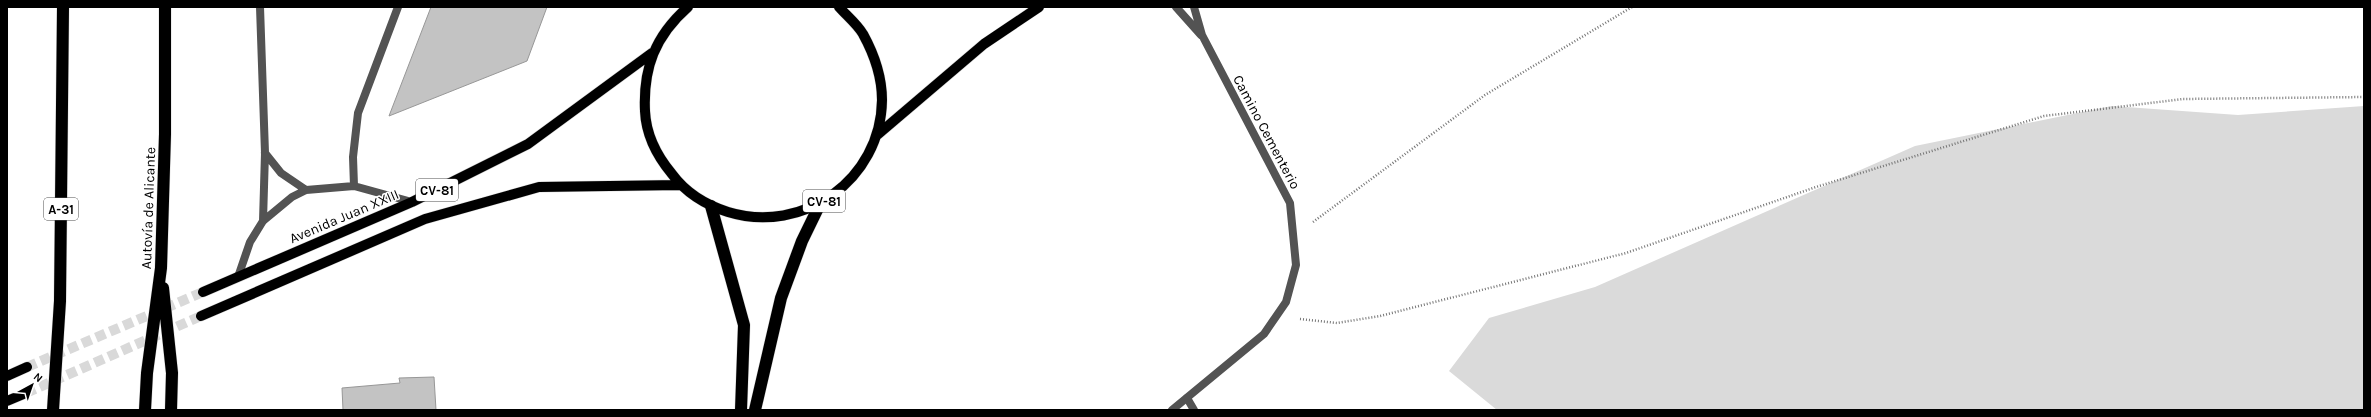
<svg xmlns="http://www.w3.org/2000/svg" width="2371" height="417" viewBox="0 0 2371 417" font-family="Karla,sans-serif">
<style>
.green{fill:#dadada}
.building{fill:#c3c3c3;stroke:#979797}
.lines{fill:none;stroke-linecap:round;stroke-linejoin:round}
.primary-tunnel{stroke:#d9d9d9;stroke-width:10;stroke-dasharray:10 5;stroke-linecap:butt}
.primary-casing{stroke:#dbdbdb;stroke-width:11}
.highway-casing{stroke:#dbdbdb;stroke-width:13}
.path{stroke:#757575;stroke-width:2.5;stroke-dasharray:1 2;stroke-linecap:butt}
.lane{stroke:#535353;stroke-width:8}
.street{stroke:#535353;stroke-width:8}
.primary{stroke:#000;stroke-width:10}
.highway{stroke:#000;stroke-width:12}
.labels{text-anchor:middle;stroke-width:3;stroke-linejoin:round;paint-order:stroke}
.shield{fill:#fff;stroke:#4c4c4c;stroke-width:1}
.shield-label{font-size:13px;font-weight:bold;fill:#000}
.street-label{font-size:14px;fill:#000;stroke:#fff}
</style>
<rect width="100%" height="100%" fill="#fff"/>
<path class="green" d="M2112,106L2238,115L2364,106V410H1497L1449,371L1489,318L1595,287L1915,146Z"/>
<path class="building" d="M431,7H547L527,61L389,116Z
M434,377L436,410H343L342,388L400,383L399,378Z"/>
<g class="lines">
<path class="primary-tunnel" d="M27,367L203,292
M26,393L201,316"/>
<g class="primary-casing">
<path id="primary" d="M688,7C655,36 643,68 645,111C646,135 657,156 672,174C686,193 706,205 728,212C803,235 881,180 882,100C882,77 874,54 863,34C857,24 846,15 839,7
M876,136L984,44L1039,7
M203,292L412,202L528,144L652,53
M201,316L425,219L539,187L680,185
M7,376L27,367
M7,401L26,393"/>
</g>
<g class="highway-casing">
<path id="highway" d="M711,206L744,325L741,410
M163,288L172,373L171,410
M53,410L60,301L63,7
M145,410L147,373L161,268L165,134V7
M755,410L781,298L802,241L820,204"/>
</g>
<path class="path" d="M1313,222L1485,95L1632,7
M1300,319L1337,323L1380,316L1626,253L1816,187L2044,116L2183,99L2364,97"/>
<path class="lane" d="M260,7L265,153L263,221
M265,153L281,173L306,190
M354,186L353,157L358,113L398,7
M238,277L250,242L263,221L292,197L306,190L354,186L412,202
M1187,398L1194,410"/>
<path class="street" d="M1176,7L1201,35
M1172,410L1264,334L1286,302L1296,265L1290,203L1202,35L1194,7"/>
<use href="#primary" class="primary"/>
<use href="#highway" class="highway"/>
</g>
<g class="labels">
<g class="shield">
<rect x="416" y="179" width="42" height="22" rx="3"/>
<rect x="803" y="190" width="42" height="22" rx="3"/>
<rect x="44" y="198" width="34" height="22" rx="3"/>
</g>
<g class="shield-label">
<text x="437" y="195">CV-81</text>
<text x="824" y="206">CV-81</text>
<text x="61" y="214">A-31</text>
</g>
<g class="street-label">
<text transform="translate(1267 132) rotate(62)" y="5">Camino Cementerio</text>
<text transform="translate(148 208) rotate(-88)" y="5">Autovía de Alicante</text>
<text transform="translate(344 216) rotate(-23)" y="5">Avenida Juan XXIII</text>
</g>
</g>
<rect width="2371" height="417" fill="none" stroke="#000000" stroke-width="16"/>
<g transform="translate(32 385) rotate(40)" stroke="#ffffff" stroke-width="3" paint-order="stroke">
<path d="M0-3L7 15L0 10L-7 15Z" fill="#000000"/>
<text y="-6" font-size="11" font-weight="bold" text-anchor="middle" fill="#000000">N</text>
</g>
</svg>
